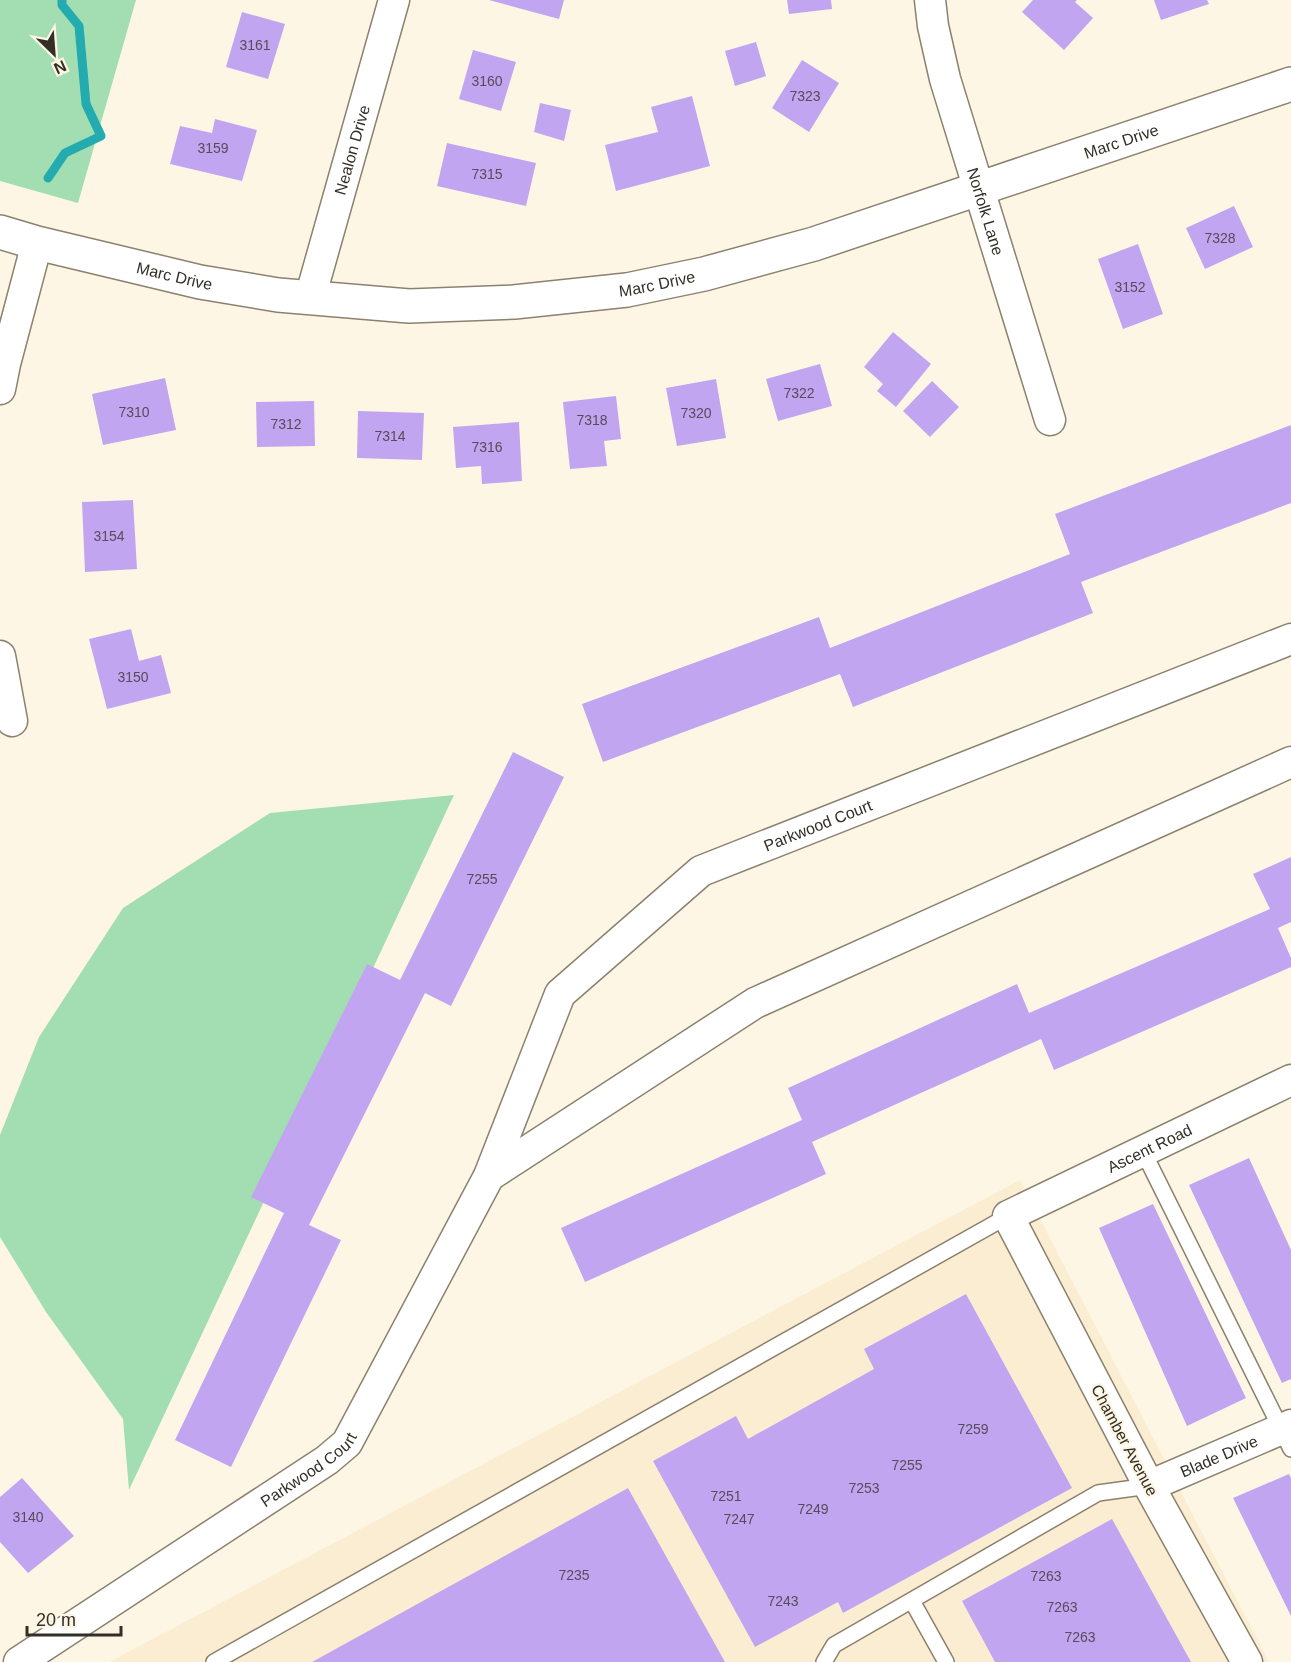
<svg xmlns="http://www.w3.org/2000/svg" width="1291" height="1662" viewBox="0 0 1291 1662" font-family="Helvetica,sans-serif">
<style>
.built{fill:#fbedd1}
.green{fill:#a3deb2}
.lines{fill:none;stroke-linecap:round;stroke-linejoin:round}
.stream{stroke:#23abb0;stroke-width:9}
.building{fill:#c2a5f0}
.lane-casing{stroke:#8b816e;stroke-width:18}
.street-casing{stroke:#8b816e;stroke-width:33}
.secondary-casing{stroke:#8b816e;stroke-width:36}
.lane{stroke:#fff;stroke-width:15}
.street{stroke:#fff;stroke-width:30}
.secondary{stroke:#fff;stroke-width:33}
.labels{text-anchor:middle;stroke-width:4.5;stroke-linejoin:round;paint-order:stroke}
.number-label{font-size:14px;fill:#574c59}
.street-label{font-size:16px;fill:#332f27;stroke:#fef6e5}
</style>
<rect width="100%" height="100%" fill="#fef6e5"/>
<path class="built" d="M1020,1180L1269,1662H109Z"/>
<path class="green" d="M0,0H136L78,203L0,181Z
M454,795L129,1490L123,1419L46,1312L0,1237V1135L39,1037L123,908L270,813Z"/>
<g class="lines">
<path class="stream" d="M48,178L65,153L101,136L86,104L79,26L62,5V0"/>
</g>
<path class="building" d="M489,0H564L559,19Z
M787,0H831L832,9L789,14Z
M1033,0H1077L1075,2L1093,18L1064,50L1022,12Z
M1154,0H1207L1209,4L1161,20Z
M242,12L285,24L268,79L226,67Z
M756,42L766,76L735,86L725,51Z
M473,50L516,62L501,111L459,99Z
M802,60L839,83L809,132L772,108Z
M692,96L710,166L616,191L605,145L658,132L651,107Z
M540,103L571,110L564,141L534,132Z
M215,119L257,130L242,181L170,164L180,126L212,133Z
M447,143L536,163L526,206L437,186Z
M1234,206L1253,247L1205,269L1186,228Z
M1138,244L1163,314L1123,329L1098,259Z
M893,332L931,364L896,407L877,391L883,384L864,367Z
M820,364L832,406L778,421L766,379Z
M165,378L176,430L103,445L92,394Z
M716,379L726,438L677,446L666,388Z
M932,381L959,407L930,437L903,411Z
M616,396L621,439L604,441L607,466L570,469L563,402Z
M314,401L315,446L257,447L256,402Z
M358,411L424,413L422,460L357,458Z
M519,422L522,481L482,484L481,466L456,468L453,427Z
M1291,425V503L1081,582L1093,613L853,707L840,674L603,762L582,704L819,617L830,648L1070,554L1055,514Z
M133,500L137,569L85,572L82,502Z
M131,629L139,661L161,655L171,693L107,709L89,639Z
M513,752L564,777L451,1006L425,993L309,1225L341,1240L231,1467L175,1440L284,1213L251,1197L367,964L400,980Z
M1291,857V922L1278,928L1291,958V967L1054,1070L1041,1039L812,1142L826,1174L585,1282L561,1228L802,1120L788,1088L1017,984L1029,1013L1270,909L1253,874Z
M1249,1158L1291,1250V1379L1282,1383L1189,1185Z
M1153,1204L1246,1398L1187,1426L1099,1228Z
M966,1294L1072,1488L843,1613L838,1602L755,1647L653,1461L736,1416L748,1439L874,1369L864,1349Z
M1289,1474L1291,1478V1616L1233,1498Z
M22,1478L74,1536L28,1573L0,1542V1497Z
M628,1488L725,1662H312Z
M1112,1519L1191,1662H995L962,1601Z"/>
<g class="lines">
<g class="lane-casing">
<path id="lane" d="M1143,1151L1291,1449
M912,1601L946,1662
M214,1662L1008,1216
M824,1662L834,1645L1098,1493L1149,1486"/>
</g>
<g class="street-casing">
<g id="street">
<path id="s1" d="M930,0L933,26L945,79L1050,420"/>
<path id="s2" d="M310,298L394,0"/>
<path d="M0,389L5,364L37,243"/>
<path d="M0,656L12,721"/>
<path id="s3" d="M489,1176L560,994L701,871L1291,639"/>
<path id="s4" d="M1149,1486L1291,1425"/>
<path id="s5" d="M19,1662L327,1460L347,1443L489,1176L755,1003L1291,762"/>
<path id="s6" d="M1247,1662L1149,1486L1008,1216L1291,1080"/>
</g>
</g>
<g class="secondary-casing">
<g id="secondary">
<path id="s7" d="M0,232L37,243L200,282L278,295L409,306L514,302L627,290L704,274L814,244L1291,84"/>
</g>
</g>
<use href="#lane" class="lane"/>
<use href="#street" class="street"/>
<use href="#secondary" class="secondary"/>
</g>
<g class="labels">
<g class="number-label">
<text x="255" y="50">3161</text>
<text x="487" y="86">3160</text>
<text x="805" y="101">7323</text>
<text x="213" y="153">3159</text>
<text x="487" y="179">7315</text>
<text x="1220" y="243">7328</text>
<text x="1130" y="292">3152</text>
<text x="799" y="398">7322</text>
<text x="134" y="417">7310</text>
<text x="696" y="418">7320</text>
<text x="592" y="425">7318</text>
<text x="286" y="429">7312</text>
<text x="390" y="441">7314</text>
<text x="487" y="452">7316</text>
<text x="109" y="541">3154</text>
<text x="133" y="682">3150</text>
<text x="482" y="884">7255</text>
<text x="973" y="1434">7259</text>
<text x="907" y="1470">7255</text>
<text x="864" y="1493">7253</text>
<text x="726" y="1501">7251</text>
<text x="813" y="1514">7249</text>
<text x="28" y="1522">3140</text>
<text x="739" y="1524">7247</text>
<text x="574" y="1580">7235</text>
<text x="1046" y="1581">7263</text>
<text x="783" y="1606">7243</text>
<text x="1062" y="1612">7263</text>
<text x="1080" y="1642">7263</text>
</g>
<g class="street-label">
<text dy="6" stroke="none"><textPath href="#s7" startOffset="1152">Marc Drive</textPath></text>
<text dy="6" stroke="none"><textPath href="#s2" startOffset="154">Nealon Drive</textPath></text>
<text dy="6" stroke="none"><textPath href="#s1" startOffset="219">Norfolk Lane</textPath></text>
<text dy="6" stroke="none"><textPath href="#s7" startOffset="180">Marc Drive</textPath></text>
<text dy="6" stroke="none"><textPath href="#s7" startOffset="666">Marc Drive</textPath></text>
<text dy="6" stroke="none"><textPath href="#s3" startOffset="508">Parkwood Court</textPath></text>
<text dy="6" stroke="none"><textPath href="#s6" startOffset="663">Ascent Road</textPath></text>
<text transform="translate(1125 1440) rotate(62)" y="6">Chamber Avenue</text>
<text dy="6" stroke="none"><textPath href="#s4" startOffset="76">Blade Drive</textPath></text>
<text dy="6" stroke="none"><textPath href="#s5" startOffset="348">Parkwood Court</textPath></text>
</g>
</g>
<g transform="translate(54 54) rotate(155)" stroke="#fef6e5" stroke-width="4.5" paint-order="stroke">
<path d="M0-4.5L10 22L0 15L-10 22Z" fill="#332f27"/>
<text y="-9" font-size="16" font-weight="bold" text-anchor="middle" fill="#332f27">N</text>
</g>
<path d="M27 1626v9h94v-9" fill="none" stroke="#332f27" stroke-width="3"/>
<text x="36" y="1626" font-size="18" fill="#332f27" stroke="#fef6e5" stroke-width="4.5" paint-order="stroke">20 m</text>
</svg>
